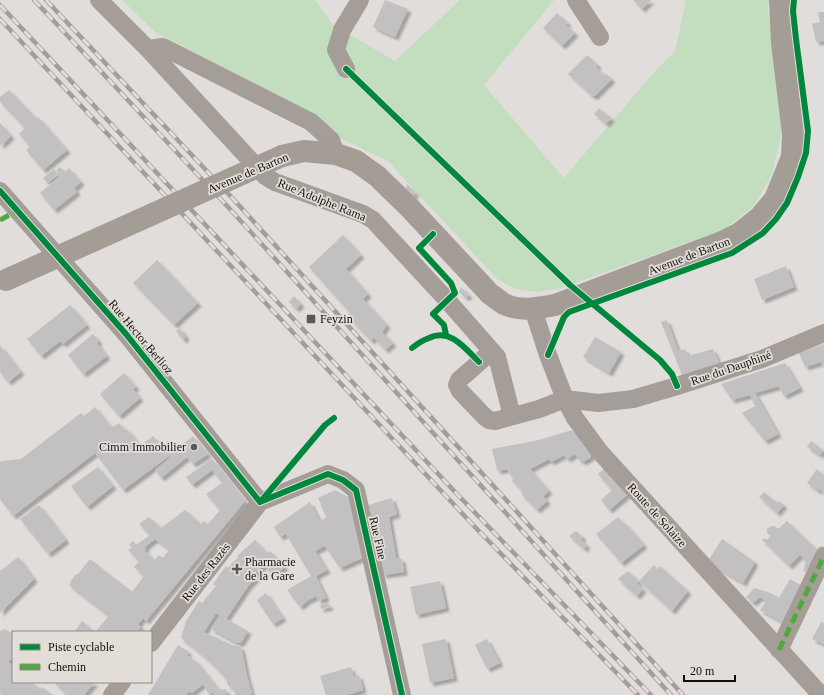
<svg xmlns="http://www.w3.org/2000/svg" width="824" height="695" viewBox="0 0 824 695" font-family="'Times New Roman',serif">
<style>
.green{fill:#c3debf}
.building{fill:#c2c0c1;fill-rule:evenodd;filter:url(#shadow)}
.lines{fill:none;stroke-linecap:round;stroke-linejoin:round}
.street{stroke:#a59e98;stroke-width:18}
.secondary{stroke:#a49d96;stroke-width:22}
.rail-casing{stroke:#a49e9a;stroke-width:4.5}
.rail{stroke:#e3ddd8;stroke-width:3;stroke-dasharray:9;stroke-linecap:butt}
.secondary-bridge{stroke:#a49d96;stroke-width:22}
.quiet{stroke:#51a841;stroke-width:5;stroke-dasharray:10 5;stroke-linecap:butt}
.cycleway-casing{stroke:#e3ddd8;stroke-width:8}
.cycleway{stroke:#00873e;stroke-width:6}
.poi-dot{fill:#5a5856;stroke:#e3ddd8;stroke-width:1.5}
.labels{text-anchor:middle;stroke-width:3.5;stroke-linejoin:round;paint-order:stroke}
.street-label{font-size:12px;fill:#12100e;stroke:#e3ddd8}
.poi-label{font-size:12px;fill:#12100e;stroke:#e3ddd8;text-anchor:start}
</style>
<defs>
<filter id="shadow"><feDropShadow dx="3.5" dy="3.5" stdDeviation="1" flood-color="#0004"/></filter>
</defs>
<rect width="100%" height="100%" fill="#e0dddb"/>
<path class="green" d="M122,0H315L332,24L395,61L460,0H554L484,85L564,178L654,72L675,51L686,0H769L768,8L782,130L772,174L754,206L723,230L561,288L538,292L516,289L498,280L388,161L342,139L316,115L155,32Z"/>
<path class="building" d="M385,0L408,9L395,37L373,27Z
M633,0H651L642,9Z
M818,12H824V41L816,42L812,24L820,22Z
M557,13L568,23L566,25L575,33L562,46L543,28Z
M587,55L598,65L596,67L604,75L606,74L612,79L595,96H592L568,74Z
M9,90L37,119L38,117L67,150L43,170L26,150L30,147L19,134L25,128L0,102V97Z
M599,108L611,118L606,124L594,114Z
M0,123L11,136L0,146Z
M60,167L65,172L69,168L81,182L74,188L77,192L54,210L40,193L60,176L56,170Z
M54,169L58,175L48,183L43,178Z
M407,184L416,193L413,196L406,190Z
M343,235L361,255L346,269L368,294L363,299L387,325L382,332L393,343L385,350L374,338L371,341L347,316L350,313L309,267Z
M157,260L198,303L174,325L133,283Z
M786,266L794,287L762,300L754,279Z
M461,287L469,295L466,298L459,292Z
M294,296L301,304L296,309L289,302Z
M70,305L87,325L63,344L60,341L41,356L27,339Z
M667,320L678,351L685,349L688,356L713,349L719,363L682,375L661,322Z
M180,328L186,337L183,340L176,331Z
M93,334L99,341L97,343L107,356L83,374L68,355Z
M595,337L621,352L609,373L583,357Z
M824,344V369L821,362L805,367L799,353Z
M0,345L21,372L8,382L0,372Z
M785,363L800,388L784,396L779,386L755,393L778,434L765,441L742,413L755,406L750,395L732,400L721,384Z
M124,373L136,387L133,389L140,398L119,416L100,394Z
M95,407L110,426L111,425L113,427L119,423L125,431L127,429L140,446L153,436L167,453L169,451L171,454L193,436L208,454L193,464L187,457L161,478L155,470L170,458L169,456L123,490L95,453L13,516L0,499V462L2,461L21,459L81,413L84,416Z
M572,430L591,453V457L583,462L581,460L580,461L575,454L567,459L564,455L551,462L549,459L530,469L549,491L543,496L547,501L537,510L521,494L523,492L512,481L513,479L507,469L498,471L497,470L492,449L539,440Z
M811,441L823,450L820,455L807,447Z
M212,459L245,501L146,621L143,618L138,624L141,627L137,632H74L82,621L95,632L109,616L69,585L71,583L70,582L76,574L77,575L90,559L132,592L144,576L134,567L139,561L128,550L132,548L129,544L134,541L136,545L150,535L139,524L149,517L161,528L185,510L201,524L204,521L208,524L220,510L206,494L222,483L212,470L192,485L186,477ZM155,539L169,550L163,558L159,555L155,560L144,550L146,549L145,547Z
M98,467L113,486L87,507L71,486Z
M605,468L628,494L609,510L601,500L612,490L598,474Z
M817,469L824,475V493L819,489L818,491L807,483Z
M335,490L348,497L364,557L340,568L325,546L315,551L327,570L316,576L326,598L319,601L316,596L307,601L300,607L287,590L311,576L286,534L280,537L274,527L310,502L320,522L326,517L318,498Z
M764,492L777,503L779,501L784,505L777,513L759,497Z
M392,498L397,514L389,517L396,558L402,559L404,572L383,575L365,506Z
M39,505L66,540L48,554L20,519Z
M618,517L625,525L626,524L644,545L621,563L596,534Z
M787,521L816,549L821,546L824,547L813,570L803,572L806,561L800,555L789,566L762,540L764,538L767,540L771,536L767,533V529L771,526H775L778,529Z
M576,531L583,537L581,540L587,545L584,549L569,536Z
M722,539L755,562L743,583L712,565L708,561Z
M255,540L267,553L270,551L285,567L274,576L264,565L254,575L256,578L248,586L226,619L248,631L241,643H237L211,629L220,616L216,613L204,632L232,645L240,646L242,651L247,676L252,694L236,695L232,687L231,688L227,684V680L214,666L205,657L181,638L186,621L199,601L202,603L216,586L213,584L226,566L228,568L238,557L237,556Z
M18,557L34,579L0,613V571Z
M654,565L658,569L660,566L688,591L672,611L639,581L637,583L643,589L637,596L618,579L628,571L639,581Z
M790,579L802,586L786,624L760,610L766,601L760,597L753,603L746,597L754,588L771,593L779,598Z
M440,581L446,608L416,615L410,587Z
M266,593L283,618L273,624L257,600Z
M328,603L330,607L321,609L320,605Z
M821,622L824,623V644L812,639Z
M5,629L13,634V660L11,659L8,662L13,666V682H31L40,689L42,687L52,695H2L0,693V631Z
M446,639L454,678L430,683L422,644Z
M487,639L500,663L487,669L475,645Z
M178,645L189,652L187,655L197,662L219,690L226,689L227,695H214L213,692L209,695L203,684L192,693L189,691L186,695H148Z
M351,667L354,677L359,675L363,690L347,695H326L320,676Z
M56,682H95L84,695H67L55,684Z"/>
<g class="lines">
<path class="street" d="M99,0L148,49L265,176L275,182L363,214L373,220L447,300L497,357L512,416
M576,0L600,37
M148,49L163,47L311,122L331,140L336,154
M346,69L336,50L342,30L360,0
M0,191L126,334L260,502
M533,309L548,355L565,399L575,418L600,452L821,695
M492,351L459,380L457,385L460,391L485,417L489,420L495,421L539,409L565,399L598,403L633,399L677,386L762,359L824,333
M260,502L328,474L343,480L356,490L402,695
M151,643L260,502
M779,650L824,556
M112,695L122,682"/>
<path class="secondary" d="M282,156L304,151L336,154L356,161L377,176L408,206L490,294C495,297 499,301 504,304C520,312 538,308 555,305L722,242L740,233L759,218L775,199L792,157L793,134L782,43L780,0"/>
<g class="rail-casing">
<path id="rail" d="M34,0L229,208L671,695
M46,0L236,202L683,695
M0,5L456,493L651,695
M0,19L474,526L638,695"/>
</g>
<use href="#rail" class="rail"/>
<path class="secondary-bridge" d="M6,280L282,156"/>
<path class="quiet" d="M0,220L17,211
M779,650L824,556"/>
<g class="cycleway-casing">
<path id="cycleway" d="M346,69L570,285L660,360L672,374L677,386
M0,191L126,334L260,502
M433,234L419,248L451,283L455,293L433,314L444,325L446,335
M412,348C417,344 423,340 429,338C450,328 465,348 479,362
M548,355L564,317L569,312L732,253L763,233L776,219L787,203L798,177L806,153L808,131L796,39L793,11L794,0
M262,500L325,425L334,418
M260,502L328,474L343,480L356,490L402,695"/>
</g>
<use href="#cycleway" class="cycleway"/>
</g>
<g class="poi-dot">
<rect x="306" y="314" width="10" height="10" rx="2"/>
<circle cx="194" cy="447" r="4"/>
<path d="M235 563h4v4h4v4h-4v4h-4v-4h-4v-4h4z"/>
</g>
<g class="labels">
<g class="street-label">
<text transform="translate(248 173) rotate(-23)" y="4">Avenue de Barton</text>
<text transform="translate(322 200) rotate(22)" y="4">Rue Adolphe Rama</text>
<text transform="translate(689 256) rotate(-21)" y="4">Avenue de Barton</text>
<text transform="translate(141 337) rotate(50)" y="4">Rue Hector Berlioz</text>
<text transform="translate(731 368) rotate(-19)" y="4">Rue du Dauphiné</text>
<text transform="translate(657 515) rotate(48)" y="4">Route de Solaize</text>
<text transform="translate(378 538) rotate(77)" y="4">Rue Fine</text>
<text transform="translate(206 572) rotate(-52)" y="4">Rue des Razès</text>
</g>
<g class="poi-label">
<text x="320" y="323">Feyzin</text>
<text x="186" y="451" text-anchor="end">Cimm Immobilier</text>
<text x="245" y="566">Pharmacie<tspan x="245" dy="14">de la Gare</tspan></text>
</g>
</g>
<rect x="12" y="631" width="140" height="52" fill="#e3ddd8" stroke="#8f8b87"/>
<rect x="20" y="644" width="20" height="6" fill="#00873e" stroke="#8f8b87"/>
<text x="48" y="651" font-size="12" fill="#12100e">Piste cyclable</text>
<rect x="20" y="664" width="20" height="6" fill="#51a841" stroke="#8f8b87"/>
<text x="48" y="671" font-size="12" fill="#12100e">Chemin</text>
<path d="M684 675v6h51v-6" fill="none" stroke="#12100e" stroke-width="2"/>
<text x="690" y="675" font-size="12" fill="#12100e" stroke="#e3ddd8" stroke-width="3" paint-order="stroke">20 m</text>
</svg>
